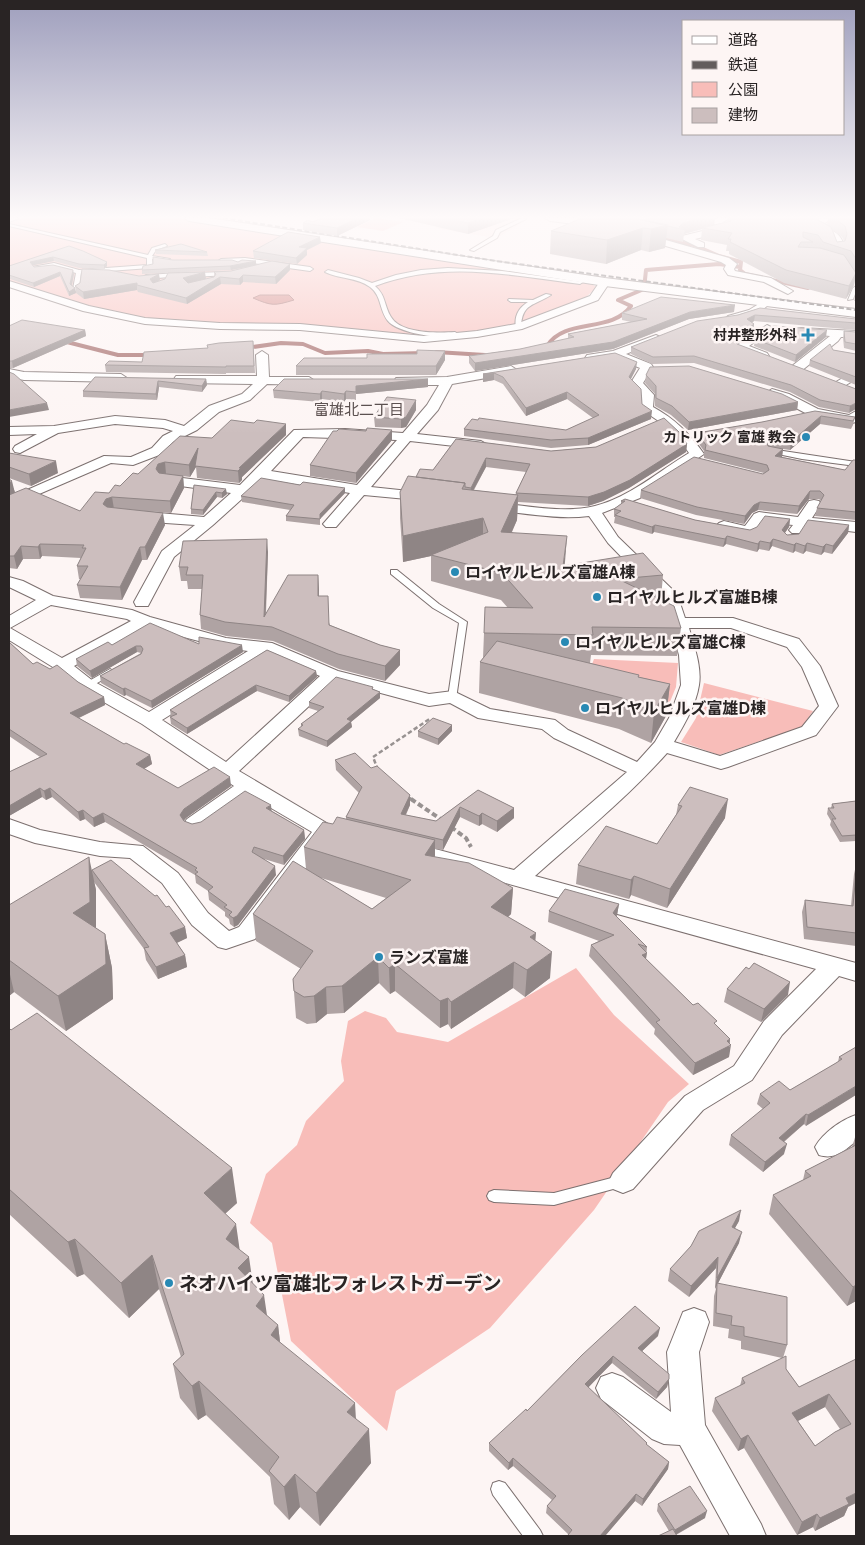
<svg xmlns="http://www.w3.org/2000/svg" width="865" height="1545" viewBox="0 0 865 1545" font-family="Raleway,'Noto Sans JP',sans-serif">
<style>
.built{fill:#fbe4e2}
.green{fill:#f8bdb9}
.water{fill:#d3807d;stroke:#a06462}
.lines{fill:none;stroke-linecap:round;stroke-linejoin:round}
.stream{stroke:#a06462;stroke-width:4}
.service-casing{stroke:#7c706f;stroke-width:2}
.minor-casing{stroke:#7c706f;stroke-width:2}
.tertiary-casing{stroke:#7c706f;stroke-width:2}
.path-far1{stroke:#989291;stroke-width:2.5;stroke-dasharray:4.5 2.5;stroke-linecap:butt}
.path{stroke:#989291;stroke-width:4;stroke-dasharray:5.5 3;stroke-linecap:butt}
.service{fill:#fff;fill-rule:evenodd}
.minor{fill:#fff;fill-rule:evenodd}
.tertiary{fill:#fff;fill-rule:evenodd}
.rail{stroke:#625c5c;stroke-width:2;stroke-dasharray:5 2.5;stroke-linecap:butt}
.wall{fill:#afa3a3;fill-rule:evenodd}
.shaded-wall{fill:#8f8585}
.building{fill:#ccbebe;stroke:#8f8585;fill-rule:evenodd}
.poi-dot{fill:#2889b4;stroke:#fdf5f4;stroke-width:2}
.labels{text-anchor:middle;stroke-width:5;stroke-linejoin:round;paint-order:stroke}
.far-poi-label{font-size:14px;font-weight:bold;fill:#292424;stroke:#fdf5f4;text-anchor:end}
.far-neighbourhood-label{font-size:15px;fill:#5c5150;stroke:#fdf5f4}
.poi-label{font-size:16px;font-weight:bold;fill:#292424;stroke:#fdf5f4;text-anchor:start}
.near-poi-label{font-size:19px;font-weight:bold;fill:#292424;stroke:#fdf5f4;text-anchor:start}
</style>
<rect width="100%" height="100%" fill="#fdf5f4"/>
<path class="built" d="M465,218H530L481,248L473,247L489,237L435,228Z"/>
<path class="green" d="M24,218H177L584,281L597,287L585,298L514,325L476,332L425,336L357,329L155,320L74,303L9,281V221Z
M376,218L404,222L383,231L357,227Z
M594,659L678,663L676,687L667,709L582,691Z
M704,683L813,711L802,727L719,755L681,742L696,718Z
M576,968L614,1015L689,1084L668,1102L594,1210L490,1328L396,1391L387,1431L291,1341L272,1243L250,1223L266,1174L297,1145L306,1121L344,1081L341,1061L348,1021L365,1011L386,1018L397,1032L448,1042Z"/>
<path class="water" d="M260,295H289L294,300C274,306 272,306 253,298Z"/>
<g class="lines">
<path class="stream" d="M657,238L694,245L719,256L741,262L740,270L745,274L808,288
M63,341L118,355H153
M542,347L547,346C565,317 611,334 631,306L618,300L644,289L646,270L719,264L740,267
M246,348L281,343L303,344L325,353L368,351L383,354L425,353
M436,352L485,355"/>
<g class="service-casing">
<path id="service" d="M522,218L526,219L500,232L497,238L474,251L470,250L493,236L496,230Z
M9,224L148,255L152,248L165,244L167,246L156,250L152,256L170,259L167,261L152,259L153,266L150,268L81,273L79,289L76,291L73,289L76,273L54,267L35,269L32,267L54,263L79,270L147,265V258L9,226Z
M245,258L310,267L313,269L310,271L245,262L221,263L218,261L221,259Z
M448,268L502,271L583,282L580,284C509,275 444,260 375,286C386,295 384,306 391,317C401,334 438,333 455,332L458,334C444,341 398,333 388,321C379,310 382,296 370,287C357,277 339,279 325,272L328,270L359,278L372,283L396,275L421,270Z
M226,272L228,275L193,277L190,275L193,273Z
M179,273L181,276L146,279L143,277L146,275Z
M856,286V292L853,299L848,300L853,288Z
M546,294L551,295C534,306 522,303 521,327L516,328C514,317 518,308 528,302H511L508,300L509,299L533,300Z
M770,449L856,462V466L802,459L768,452V450Z
M391,570H397L439,604L467,622L456,699H450L448,697L459,623L433,608L391,574Z
M110,669L115,672L113,674L90,687L87,688L82,685Z
M623,1175L628,1177L630,1181L628,1185L554,1205L494,1202L489,1200L487,1196L489,1192L494,1190L554,1193Z
M499,1481L505,1483L540,1530L543,1536H523L493,1495L491,1489L493,1483Z"/>
</g>
<g class="minor-casing">
<path id="minor" d="M9,218H19L9,222Z
M545,218H576L604,228L599,231L575,224L550,221Z
M718,218H730L723,222L731,227L728,231L695,239L704,243V247H698L680,238L682,236L719,227L710,222Z
M821,218L831,219L822,225C833,231 847,236 842,252H836L831,237L810,225Z
M641,233L729,258L737,264L734,269L735,271L771,278L793,291L788,294L764,282L728,275L724,269L726,265L721,262L638,238V234Z
M605,279L610,282L598,300L522,329L477,337L424,342L300,330L220,329L145,324L83,311L9,287V281L89,306L145,318L220,323L300,324L424,336L477,331L516,324L590,296L601,280Z
M767,299L772,302L757,314L732,321L726,318L728,316L749,310Z
M767,325L773,328L771,330L749,346L767,353L769,356L767,359H759L737,349L735,347L737,345Z
M801,328L856,331V337H841L838,341L800,372L796,373L790,369L792,366L830,336L797,333L795,331L797,329Z
M656,335L662,338L660,340L626,354L651,364L653,367L643,383L654,395L653,407C675,419 690,434 704,454L640,498L602,513L618,537L677,594L685,618H733L799,639L820,666L838,706L816,735L728,767L721,769L667,753C627,798 580,836 535,876L856,963V981L839,976L782,1035L752,1080L703,1110L633,1189L623,1193L613,1189L609,1181L613,1173L685,1096L734,1066L764,1021L816,969L401,854L398,849L401,844L409,842L514,870L627,772L554,738L542,729L478,718L450,703L429,706L336,681L239,771L330,825L351,829L355,834L351,839L344,841L330,838L255,939L226,949L218,947L192,925L162,883L130,858L100,856L35,843L9,834V819L40,830L100,842L143,846L178,873L208,913L229,931L239,927L312,832L249,795L201,829L194,831L187,829L183,824L187,819L234,786L142,724L81,689L56,669L9,640V616L36,600L9,587V577L23,581L53,596L132,610L150,617L226,638L272,643L338,671L429,694L453,691L490,709L555,720L568,730L637,762L655,742L669,718L681,685L679,655L663,600L608,543L589,516C557,520 523,513 491,510L486,509L484,506L486,503L491,502C524,505 563,514 595,506C630,497 659,471 689,453L679,439L660,422L641,409L642,396L630,384L640,368L615,358L591,362L585,358L587,355L613,351ZM51,605L127,619L131,621L62,658L10,628ZM146,627L225,648L248,651L149,712L93,681L74,666ZM689,628H731L787,647L802,667L819,706L802,727L720,756L674,742C684,725 696,705 699,685C702,667 694,646 689,628ZM267,654L320,676L226,762L162,720Z
M262,351L268,355L269,377H309L315,381L309,385L267,384L250,400L219,412L197,430L173,442L162,454L133,465L111,463L9,507V498L104,456L131,457L152,448L163,436L173,431L163,428L115,424L58,433L20,453L15,452L13,449L15,446L37,434L9,435V427L54,426L115,416L165,420L184,426L209,406L242,394L253,384L180,383L174,379L176,376H257L256,355Z
M511,366L517,370L515,373L452,384L438,410L417,434L481,441L488,445L486,448L481,449L410,441L371,487L428,493L433,494L435,497L433,500L428,501L364,495L336,527H326L323,524L350,493L264,479L213,525L174,557L148,606H136L134,602L162,551L195,525L136,521L131,519L128,516L131,513L136,511L204,517L231,493L166,484L161,483L159,480L161,477L166,476L240,485L294,430L345,429L403,433L427,405L439,385H400L396,384L394,381L396,378L447,377ZM303,437L397,440L357,485L271,471Z
M9,369L24,372L121,374L127,378L121,382L24,380L9,377Z
M856,370V379L841,388H833L831,385Z
M772,389L789,394L818,409L849,415L856,411V422L852,423L809,415L781,400L768,396L766,393Z
M814,500L819,501L821,504L812,518L856,522V532L807,526L802,533H792L789,530L793,525L763,522L754,534L749,536L719,529L716,526L719,523L724,521L745,526L754,514L759,512L798,517L809,501Z
M856,1115V1141C844,1151 835,1160 819,1155L815,1147C823,1133 841,1120 856,1115Z
M694,1308L705,1312L709,1322L699,1352L705,1425L761,1524L766,1536H730L680,1445L664,1444L652,1439L601,1399L596,1388L601,1377L612,1373L623,1377L671,1412L667,1352L683,1312Z"/>
</g>
<g class="tertiary-casing">
<path id="tertiary" d="M184,218H209L605,278L856,309V317L605,286L189,221Z"/>
</g>
<path class="path-far1" d="M378,770L373,757L431,718
M408,797L413,800"/>
<path class="path" d="M411,799L442,820
M451,827L466,838L471,847"/>
<use href="#service" class="service"/>
<use href="#minor" class="minor"/>
<use href="#tertiary" class="tertiary"/>
<path class="rail" d="M223,218L496,261L856,310"/>
</g>
<path class="wall" d="M399,218H514L468,234Z
M727,218H814L827,224L828,218H856V275L854,285L846,299L784,283L729,254V251H726L727,245L701,240L702,229L684,234L683,242L666,238L665,248L649,252L641,250L606,264L550,254L551,231L642,220L714,225L727,222ZM833,230L842,237L844,241L837,242Z
M370,220L337,236L303,230V223Z
M321,243L307,250V255L297,264L254,258L253,251Z
M69,246L107,262V266L104,269L79,268L54,261L33,265L34,267L74,274L72,285L76,293L69,296L60,276L34,287L10,279L9,280V266Z
M155,250L207,252L208,256L156,254Z
M173,260L238,262L256,265L290,264V270L276,284L243,282L240,285L221,284L187,304L138,292L137,290L84,299L76,293L75,286L160,280L157,282L206,279L198,281L214,277V272L231,271L254,266L231,270L142,274V270L153,264Z
M856,287V301H854Z
M760,308L856,319V330L754,321L752,323L754,324L753,331L737,344L856,389L849,413L819,407L790,392L694,363L652,364L631,354V347Z
M734,312L689,319L613,349L475,371L469,363V356L520,349L568,339V334L631,322L622,320V313Z
M9,326L85,330L86,336L13,368H9Z
M844,331L856,332V351L844,348L843,338Z
M826,337L795,362L754,346L755,339Z
M253,341L255,373H226V374L106,372L105,365L142,362L208,348Z
M833,350L856,354V385L809,366L810,360Z
M615,353L636,369L631,379L642,404L651,419L588,445L551,448L464,436V429L566,430L593,418L567,399L526,416L503,384L494,380L483,382V374Z
M417,354L445,360L436,375H296V366L367,358Z
M646,375L798,402L797,410L688,430L671,415L655,406V394L645,383Z
M95,377L206,379L207,385L202,392L159,387L157,400L83,397V391Z
M428,379V387L356,394V400L346,399L344,402L322,399L320,402L274,398L273,390Z
M416,400V410L406,427L401,428L375,427L374,417Z
M815,411L855,417L853,425L851,429L820,424L790,450L783,449L782,457L845,470L856,460V520L815,516L817,508L821,501L819,499H809L797,514L758,510L752,513L744,524L696,515L640,498L641,490L763,474L764,473L704,458V451L696,440L697,433L762,422Z
M392,430V440L356,483L310,476V465L337,431Z
M286,435L242,477V480L239,483L197,478L196,467L190,477L176,475L183,476L184,488L171,513L147,511L165,525L147,560H142L122,600L80,598L77,585L81,579H79L77,566L81,558L42,556L40,559H23L17,569L9,568V479L15,492L80,511L109,493L138,474L212,438Z
M456,439L551,451L596,447L687,444L686,452L629,488L603,501L588,506L518,502L517,520L512,532L565,566L663,575L661,599L681,628L677,656L591,655L590,663L639,677L670,684L666,716L651,743L619,729L479,693L480,662L483,658L484,633L508,608L501,600L431,581V556L403,562L400,518V492L416,477L433,470ZM486,467L526,472L516,493L515,495L474,490Z
M9,453L58,473L31,486L9,478Z
M194,485L227,494L222,498L217,497L203,515L191,514V509Z
M345,493L320,519V525L286,521V516L290,510L242,502L241,496Z
M625,499L695,520L750,530L790,519L789,527L785,533L787,535L799,534L849,525L848,533L832,554L824,552L821,555L806,551L803,554L795,551L793,553L772,546L769,551L759,549L757,552L726,544L723,547L654,532L652,534L614,523L615,517H614V509L621,504V501Z
M268,552L266,614L318,575L319,596L330,625L380,645L400,650V665L385,681L339,669L273,641L226,636L201,629L200,615L202,589H188L187,581H181L179,567Z
M9,642L33,664L50,669L78,682L104,697L105,705L79,718L124,744L150,755L152,764L144,769L178,788L231,786L186,818L184,820V821L192,824L272,811L304,830L305,839L284,865L264,859L276,875L238,925L234,927L230,924L229,919L225,916V912L209,900L208,891L196,883L195,875L105,822L94,827L85,819L80,821L52,797L46,800L42,797L9,816V772L40,757L9,736Z
M199,644L243,652L152,708L126,695L124,696L101,683L100,676L141,653L137,652L92,678L77,666L76,659L112,645Z
M267,650L316,671L317,677L289,702L257,691L187,734L171,724L170,717H171L170,710Z
M373,687V689L380,692V698L351,722L352,727L327,747L299,736L298,729L301,728V724L318,711L309,708V702Z
M418,731H452L438,745L418,737Z
M335,760L371,768L410,795V805L406,815L436,821L478,790L514,808V818L497,832L482,824L479,826L460,817L443,850L435,849V857L513,888L511,914L508,917L535,941L550,978L525,997L513,988L451,1029L448,1024L440,1028L395,991L390,994L379,983L344,1013L327,1014L316,1023L307,1024L296,1018L293,979L301,969L256,941L253,914L306,869L304,847L333,824L346,819V817L359,793L336,770ZM318,877L373,894L386,898L372,909Z
M856,801V841L840,842L830,825L831,821L827,814L828,808H831L832,804Z
M678,805L725,818L667,908L631,895L629,899L576,884L578,865L657,844L676,815Z
M856,865V946L804,939L802,912L805,900L851,906L854,874Z
M92,870L166,907L185,927L187,938L177,943L185,955L187,967L158,979L146,960L144,949L94,882L96,890V929L105,934L112,968L113,999L66,1031L14,992L9,996V905Z
M619,904L617,915L616,917L647,947L646,959L693,1005L716,1025L730,1039L729,1057L693,1075L654,1034L655,1029L589,956L591,945L599,941L548,922L549,911Z
M749,969L788,995L761,1022L724,1002L727,989Z
M9,1028L237,1203L225,1214L252,1283L267,1316L278,1325L280,1342L356,1418L371,1463L320,1526L300,1507L289,1520L274,1504L270,1477L206,1415L198,1420L180,1398L173,1364L181,1357L159,1289L129,1318L84,1274L77,1277L9,1214Z
M856,1047L806,1126L804,1124L784,1142V1154L763,1172L729,1145L731,1135L763,1109L757,1104L760,1094L790,1090L838,1062L839,1057Z
M856,1134V1301L847,1306L769,1214L773,1195L803,1180L805,1171L852,1147Z
M739,1221L735,1228L739,1243L718,1283L787,1345L783,1358L786,1369L799,1387L856,1359L848,1507L844,1516L815,1531L813,1527L797,1535L744,1448L738,1451L712,1411L715,1398L740,1386L742,1378L782,1358L741,1349V1341L728,1338L729,1329L713,1326L714,1296L717,1285L715,1289L716,1268L689,1297L668,1281L670,1269ZM825,1407L840,1429L815,1446L798,1421Z
M658,1336L642,1351L669,1379L667,1387L656,1399L612,1363L588,1387L647,1443V1445L669,1462L668,1469L642,1506L635,1501L605,1536H568V1534L546,1513L547,1506L552,1500L513,1466L508,1470L489,1451V1443L527,1411L582,1355Z
M658,1504L705,1518L676,1535L669,1531L657,1511Z"/>
<path class="shaded-wall" d="M358,218H370V220L337,236V228Z
M483,218H514L468,234V223Z
M703,218H715L714,226L702,228V229L684,234L685,230L679,227L683,223Z
M668,225L665,248L649,252L651,229Z
M643,228L641,250L606,264L607,240Z
M320,237L321,243L307,250V255L297,264L296,258L299,247Z
M53,257L54,261L30,266V262Z
M256,261V265L231,270L230,266Z
M107,262V266L104,269V265Z
M290,264V270L276,284L275,277Z
M73,270L74,274L71,289L70,284Z
M60,272V276L34,287L33,283Z
M205,272L206,279L183,285V278Z
M856,273L854,285L846,299L849,286Z
M159,274L160,280L151,286L150,279Z
M243,275V282L240,285L239,279Z
M220,277L221,284L187,304L186,298Z
M137,283V290L84,299L83,292Z
M75,288L76,293L69,296V292Z
M735,305L734,312L689,319L613,349L475,371V363L690,312Z
M755,315L754,321L746,326L747,319Z
M754,324L753,331L733,347L734,340Z
M85,330L86,336L13,368L12,361Z
M827,330L826,337L795,362L796,355Z
M445,351V360L436,375V366Z
M637,362L636,369L628,384L629,377Z
M494,373V380L483,382V374Z
M206,379L207,385L202,392V386Z
M428,379V387L356,394V400V386Z
M158,381L159,387L157,400L156,394Z
M322,391V399L320,402V394Z
M346,391V399L344,402V394Z
M567,392V399L526,416V408Z
M416,400V410L406,427L401,428V419Z
M798,402L797,410L688,430L689,422Z
M47,403L49,410L9,417V410Z
M856,403V409L849,413L850,406Z
M652,411L651,419L588,445V438Z
M821,416L820,424L790,450L791,442Z
M286,424V435L242,477V480L239,483L238,471L239,468Z
M392,430V440L356,483V473Z
M771,440L770,447L766,450L767,442Z
M687,444L686,452L629,488L603,501L588,506V497Z
M198,448L196,467L190,477L189,465Z
M783,449L782,457L775,456Z
M486,458V467L470,496L471,488Z
M56,461L58,473L31,486L29,474Z
M165,462L166,474L159,476L156,469L158,464Z
M183,476L184,488L171,513L170,501Z
M12,481L15,493L9,497V483Z
M345,488V493L320,519V525V514Z
M226,489L227,494L222,498V493Z
M810,491L809,499L797,514L799,506Z
M216,492L217,497L203,515V510Z
M518,495L517,520L500,558L501,532Z
M112,497L114,509L107,511L103,504L106,499Z
M760,502L758,510L752,513L744,524L745,516L754,505Z
M163,513L165,525L147,560L145,547Z
M483,518V544L431,555V556L403,562V536Z
M790,519L789,527L781,538L782,530Z
M655,525L654,532L652,534V527Z
M849,525L848,533L832,554L833,546Z
M567,536L565,562L561,593L563,566Z
M727,536L726,544L723,547L725,539Z
M267,539L268,552L265,626L264,617Z
M773,539L772,546L769,551L770,543Z
M760,541L759,549L757,552L758,544Z
M796,543L795,551L793,553L794,545Z
M807,543L806,551L803,554L805,546Z
M40,544L42,556L40,559L38,547Z
M826,544L824,552L821,555L823,547Z
M21,546L23,559L17,569L14,556Z
M140,547L142,560L122,600L120,587Z
M318,575L319,590L318,611Z
M242,645L243,652L152,708L151,701Z
M136,646L137,652L92,678L90,671Z
M400,650V665L385,681V666Z
M316,671L317,677L289,702V696Z
M670,684L666,716L651,743L654,712Z
M256,685L257,691L187,734V728Z
M125,688L126,695L124,696L123,689Z
M380,692V698L351,722L352,727L327,747V741L347,719Z
M104,697L105,705L72,721L70,713Z
M452,725V731L438,745V739Z
M150,755L152,764L137,773L136,764Z
M230,777L231,786L186,818L181,824L180,815L184,809Z
M40,788L42,797L9,816V806Z
M50,788L52,797L46,800L44,791Z
M410,795V805L401,824V814Z
M728,799L725,818L667,908L670,889Z
M271,805L272,814L266,808Z
M460,807V817L443,850V840Z
M514,808V818L497,832V821Z
M83,810L85,819L80,821L78,812Z
M103,813L105,822L94,827L93,818Z
M482,813V824L479,826V816Z
M304,830L305,839L284,865L283,856Z
M435,840V866L425,855Z
M89,857L96,890V936L73,913Z
M275,866L276,875L238,925L234,927L233,918Z
M634,876L631,895L629,899L631,880Z
M513,888L511,914L490,933L491,907Z
M619,904L617,915L611,924L613,913Z
M185,927L187,938L172,945L170,933Z
M536,933L534,959L530,937Z
M105,934L112,968L113,999L66,1031L58,996Z
M552,952L550,978L525,997L527,970Z
M647,953L645,964L642,955Z
M185,955L187,967L158,979L156,967Z
M378,957L379,983L344,1013L342,986Z
M514,962L513,988L451,1029V1002Z
M395,964V991L390,994L389,968Z
M9,970L14,992L9,996Z
M790,982L788,995L761,1022L764,1009Z
M326,987L327,1014L316,1023L314,996Z
M448,998V1024L440,1028V1001Z
M730,1039L729,1047L731,1045L729,1057L693,1075L695,1063Z
M856,1086V1095L806,1126L808,1115Z
M806,1114L804,1124L776,1148L779,1138Z
M787,1144L784,1154L763,1172L765,1162Z
M232,1168L237,1203L209,1228L204,1193Z
M741,1210L739,1221L729,1238L732,1227Z
M236,1224L241,1259L226,1239Z
M742,1232L739,1243L715,1289L717,1278Z
M75,1239L84,1274L77,1277L68,1242Z
M152,1255L159,1289L129,1318L121,1283Z
M249,1257L254,1292L238,1268Z
M718,1257L716,1268L689,1297L691,1286Z
M856,1285V1301L847,1306L853,1287Z
M264,1295L269,1329L256,1306Z
M278,1325L282,1359L271,1335Z
M660,1328L658,1336L637,1356L638,1348Z
M613,1356L612,1363L584,1392L585,1384Z
M669,1379L667,1387L656,1399L658,1392Z
M199,1381L206,1415L198,1420L192,1386Z
M829,1394L825,1407L788,1426L792,1413Z
M355,1403L357,1437L347,1412Z
M369,1429L371,1463L320,1526L316,1493Z
M748,1435L744,1448L738,1451L741,1439Z
M513,1458V1466L508,1470L509,1463Z
M669,1462L668,1469L642,1506L643,1499Z
M295,1474L300,1507L289,1520L284,1487Z
M856,1493V1503L848,1507L844,1516L815,1531L820,1518L846,1498Z
M636,1494L635,1501L605,1536H600Z
M707,1511L705,1518L673,1536L675,1530Z
M817,1514L813,1527L797,1535L802,1522Z"/>
<path class="building" d="M322,218H358L337,228L303,223L308,220L312,222Z
M446,218H483L468,223Z
M582,218H632L668,225L651,229L643,228L607,240L551,231Z
M653,218H703L683,223L679,227L685,230L642,220Z
M733,218H814L831,227L837,242L845,241L847,234L845,226L834,218H856V259L851,251L823,242L818,235L803,232V237L813,242H801L798,247L820,248L844,255L856,273L849,286L786,270L730,242L731,239H728L732,233L702,228L731,221Z
M288,232L320,237L299,247L307,248L296,258L253,251Z
M181,244L207,252L155,250Z
M69,246L83,251L107,262L104,265L79,264L53,257L30,262L34,267L53,265L73,270L70,284L75,288L69,292L60,272L33,283L9,275V266Z
M153,257L173,260H232L238,262L242,260L256,261L230,266L142,270L143,266L153,264Z
M272,261L290,264L275,277L243,275L239,279L220,277L186,298L137,285V283L83,292L75,286L80,283L82,269L109,270L139,276L159,274L150,279L153,283L165,279L168,273L205,272L183,278L188,283L214,277L216,274L214,272L231,271Z
M661,297L735,305L690,312L613,342L475,363L469,356L520,349L574,337L568,334L647,319L622,313Z
M760,308L856,319V323L755,315L747,319L754,324L734,340L737,344L856,389V403L850,406L820,400L791,385L694,356L653,357L631,347L697,321L738,315Z
M22,320L85,330L12,361H9V326Z
M773,326L827,330L796,355L755,339Z
M844,331L856,332V344L845,342Z
M253,341L254,366H226V367L105,365L109,361L142,362L144,352L208,348L207,345L219,343Z
M830,344L833,350L856,354V377L810,360Z
M417,350L445,351L436,366H296L304,358H367V354H417Z
M615,353L637,362L629,377L641,389L642,404L652,411L588,438L551,440L464,429L472,419L478,420L479,418L566,430L599,415L567,392L526,408L503,377L494,373L483,374Z
M689,366L782,394L798,402L689,422L672,406L656,398V386L646,375L650,367Z
M9,372L14,374L47,403L9,410Z
M95,377L206,379L202,386L158,381L156,394L83,391Z
M284,379H428L356,386V392L346,391L344,394L322,391L320,394L273,390Z
M387,397L416,400L406,417L401,419L374,417Z
M815,411L855,417L853,421L821,416L791,442L771,440L767,442L768,446L783,449L775,456L845,470L853,460H856V512L817,508L824,495L820,491H810L799,506L760,502L754,505L745,516L697,507L641,490L694,457L763,474L769,470L767,465L705,450L706,445L697,433L762,422Z
M664,418L679,432L687,444L630,480L604,492L588,497L516,493L530,464L486,458L471,488L465,487V483L416,477L420,469L433,470L456,439L551,451L596,447Z
M231,420L254,423L257,420L286,424L239,468H241L238,471L195,466L198,448L189,465L165,462L158,464L156,469L159,473L183,476L170,501L112,497L106,499L103,504L107,507L163,513L145,547H140L120,587L77,585L88,566H77L86,548H82L84,545L40,544L38,547L21,546L14,556H9V495L26,488L80,511L95,492L109,493L115,485L120,486L133,473L138,474L180,436L212,438Z
M367,428L392,430L356,473L310,465L333,431H337L339,429L366,431Z
M9,453L56,461L29,474L9,467Z
M408,476L465,483L462,489L518,495L501,532L567,536L563,566L643,553L663,575L618,579L674,606L681,628L592,627L593,635L484,633L485,607L533,608L502,573L431,555L488,532L483,518L403,536L400,492Z
M261,478L300,485L303,482L345,488L320,514V519L286,516L294,505L241,496Z
M9,479L12,481L9,483Z
M194,485L226,489L222,493L216,492L203,510L191,509Z
M625,499L695,520L750,530L757,527L765,516L790,519L782,530L787,535L799,534L808,520L849,525L833,546L826,544L823,547L807,543L805,546L796,543L794,545L773,539L770,543L760,541L758,544L727,536L725,539L655,525L652,527L615,515L621,511L614,509L625,501H621Z
M267,539L264,617L288,575H318V596H328L329,625L380,645L400,650L385,666L338,654L272,627L225,622L200,615L203,575H186L188,567H179L183,541Z
M150,623L199,644V637L242,645L151,701L125,688L123,689L100,676L141,654L143,649L141,646H136L90,671L76,659L108,642L112,645Z
M497,641L639,675L638,677L670,684L654,712L622,698L480,662Z
M9,642L33,664L37,662L50,669L57,665L78,682L104,697L70,713L124,744L126,743L150,755L136,764L178,788L214,767L230,777L184,809L180,815L184,821L192,824L201,822L245,791L271,805L266,808L304,830L283,856L254,847L252,852L275,866L237,916L233,918L229,915L232,912L224,907L227,905L208,891L213,887L195,874L198,872L195,870L197,868L103,813L93,818L83,810L78,812L50,788L44,791L40,788L9,806V772L47,754L9,729Z
M267,650L316,671L289,696L256,685L187,728L170,717L177,714L170,710Z
M336,677L373,687L372,689L380,692L347,719L351,721L327,741L298,729L303,725L301,724L324,707L309,702Z
M433,718L452,725L438,739L418,731Z
M355,753L371,768L377,766L410,795L401,814L436,821L478,790L514,808L497,821L482,813L479,816L460,807L443,840L346,817L362,787L335,760Z
M690,787L728,799L670,889L634,876L631,880L578,865L606,826L657,844L682,806L678,805Z
M856,801V835L842,836L832,819H836L828,808H834L832,804Z
M337,817L435,840L425,855L469,863L513,888L491,907L536,933L530,937L552,952L527,970L514,962L451,1002L448,998L440,1001L395,964L389,968L378,957L342,986L326,987L314,996L304,997L294,991L293,979L313,951L253,914L293,861L372,909L411,880L304,847L323,822L333,824Z
M89,857L90,902L73,913L105,934L106,964L58,996L9,960V905Z
M111,860L155,896L157,895L166,907L169,906L185,927L170,933L185,955L156,967L144,948L149,947L92,870Z
M856,872V933L807,927L805,900L853,906Z
M565,889L619,904L613,913L647,947L638,944L647,953L642,955L693,1005L698,1003L717,1021L714,1023L730,1039L727,1041L731,1045L695,1063L656,1022L660,1020L591,945L614,935L549,911Z
M754,963L790,982L764,1009L727,989L746,967L749,969Z
M37,1013L232,1168L204,1193L236,1224L226,1239L249,1257L238,1268L264,1295L256,1306L278,1325L271,1335L355,1403L347,1412L369,1429L316,1493L295,1474L284,1487L269,1471L279,1457L199,1381L192,1386L173,1364L184,1354L152,1255L121,1283L75,1239L68,1242L9,1189V1028L11,1030Z
M856,1047V1086L808,1115L806,1114L779,1138L787,1144L765,1162L731,1135L770,1103L760,1094L779,1081L790,1090L836,1063L842,1059L839,1057Z
M856,1145V1285L853,1287L773,1195L811,1176L805,1171Z
M741,1210L732,1227L742,1232L717,1278L718,1257L691,1286L670,1269L691,1246L699,1231Z
M717,1283L787,1297V1345L744,1336V1327L731,1325L732,1316L716,1313Z
M635,1306L660,1328L638,1348L669,1374V1379L658,1392L613,1356L585,1384L647,1443L646,1444L669,1462L643,1499L636,1494L600,1536H570L568,1535L572,1530L547,1506L556,1496L513,1458L509,1463L489,1443L526,1409L527,1411L582,1355Z
M786,1356V1369L799,1387L856,1359V1493L846,1498L849,1504L820,1518L817,1514L802,1522L748,1435L741,1439L715,1398L745,1383L742,1378ZM829,1394L851,1424L835,1432L815,1446L792,1413Z
M690,1486L707,1511L675,1530L658,1504Z
M673,1529L677,1536H658Z"/>
<linearGradient id="sky" x2="0" y2="1"><stop stop-color="#9f9fbd"/><stop offset="0.5" stop-color="#fefafa"/><stop offset="1" stop-color="#fefafa" stop-opacity="0"/></linearGradient>
<rect width="865" height="434" fill="url(#sky)"/>
<g class="poi-dot">
<path d="M805.5 327.5h5v5h5v5h-5v5h-5v-5h-5v-5h5z"/>
<circle cx="806" cy="437" r="5"/>
<circle cx="455" cy="572" r="5"/>
<circle cx="597" cy="597" r="5"/>
<circle cx="565" cy="642" r="5"/>
<circle cx="585" cy="708" r="5"/>
<circle cx="379" cy="957" r="5"/>
<circle cx="169" cy="1283" r="5"/>
</g>
<g class="labels">
<g class="far-poi-label">
<text x="797" y="340">村井整形外科</text>
<text x="796" y="442">カトリック 富雄 教会</text>
</g>
<g class="far-neighbourhood-label">
<text x="359" y="415">富雄北二丁目</text>
</g>
<g class="poi-label">
<text x="465" y="578">ロイヤルヒルズ富雄A棟</text>
<text x="607" y="603">ロイヤルヒルズ富雄B棟</text>
<text x="575" y="648">ロイヤルヒルズ富雄C棟</text>
<text x="595" y="714">ロイヤルヒルズ富雄D棟</text>
<text x="389" y="963">ランズ富雄</text>
</g>
<g class="near-poi-label">
<text x="179" y="1290">ネオハイツ富雄北フォレストガーデン</text>
</g>
</g>
<rect width="865" height="1545" fill="none" stroke="#292424" stroke-width="20"/>
<rect x="682" y="20" width="162" height="115" fill="#fdf5f4" stroke="#a8a1a1"/>
<rect x="692" y="36" width="25" height="8" fill="#ffffff" stroke="#a8a1a1"/>
<text x="728" y="45" font-size="15" fill="#292424">道路</text>
<rect x="692" y="61" width="25" height="8" fill="#625c5c" stroke="#a8a1a1"/>
<text x="728" y="70" font-size="15" fill="#292424">鉄道</text>
<rect x="692" y="82" width="25" height="15" fill="#f8bdb9" stroke="#a8a1a1"/>
<text x="728" y="95" font-size="15" fill="#292424">公園</text>
<rect x="692" y="108" width="25" height="15" fill="#ccbebe" stroke="#a8a1a1"/>
<text x="728" y="120" font-size="15" fill="#292424">建物</text>
</svg>
